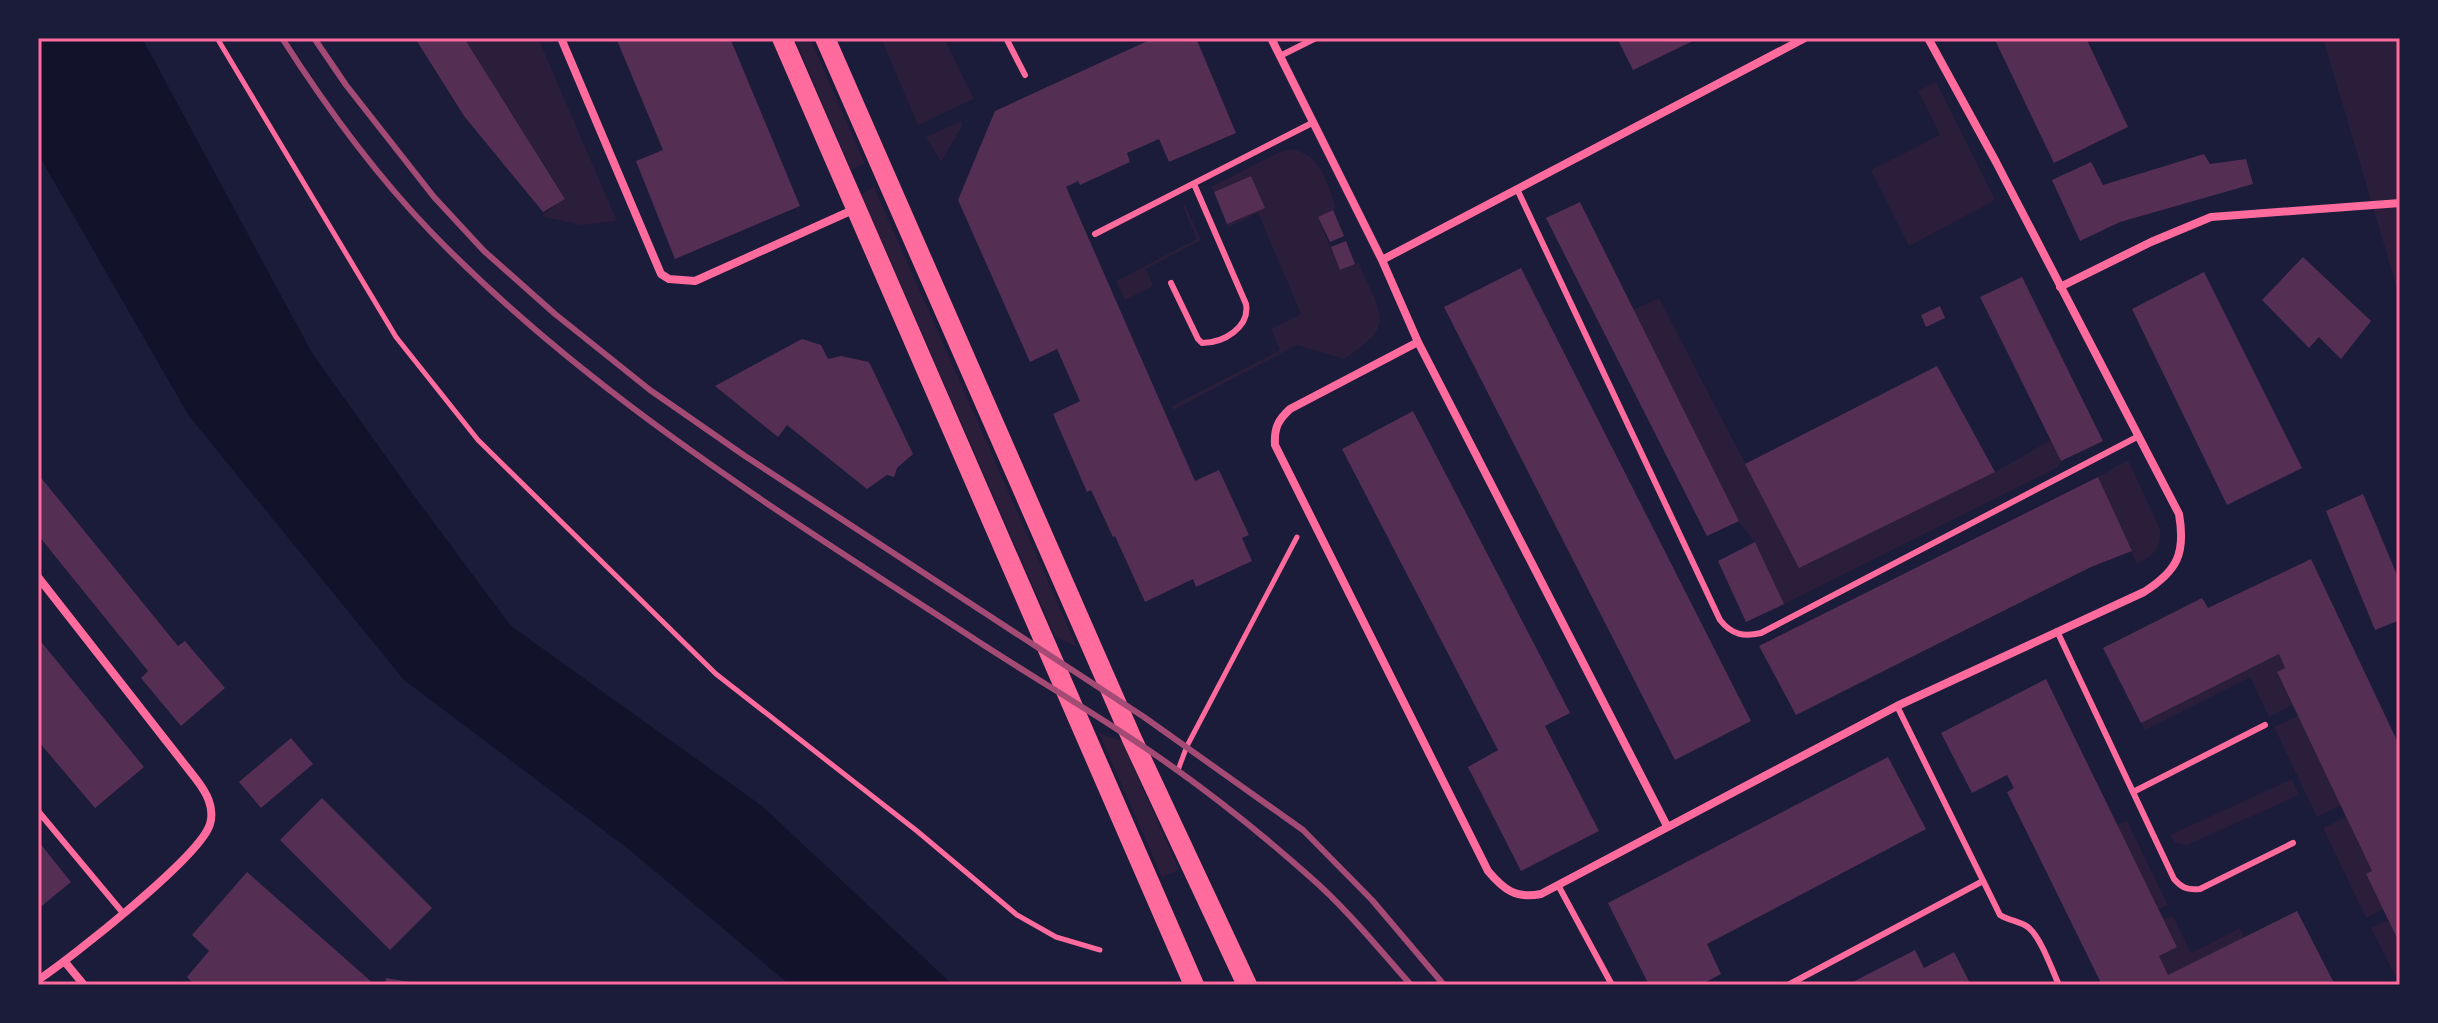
<svg xmlns="http://www.w3.org/2000/svg" width="2438" height="1023" viewBox="0 0 2438 1023" font-family="'Golos Text',sans-serif">
<style>
.green{fill:#2a1e3b}
.water{fill:#12122b}
.building{fill:#542f53}
.lines{fill:none;stroke-linecap:round;stroke-linejoin:round}
.path{stroke:#ff6b9d;stroke-width:5}
.service{stroke:#ff6b9d;stroke-width:6}
.minor{stroke:#ff6b9d;stroke-width:8}
.primary{stroke:#ff6b9d;stroke-width:20}
.rail{stroke:#a44b75;stroke-width:6}
.neatline{fill:none;stroke:#ff6b9d;stroke-width:3}
</style>
<rect width="100%" height="100%" fill="#1b1b3a"/>
<path class="green" d="M462,38H538L617,221L581,225L541,216L565,198Z
M810,38L865,164L851,170L795,39Z
M881,38H944L974,99L918,125Z
M2323,38H2400V293L2398,292Z
M1936,82L1995,200L1909,246L1871,170L1940,135L1918,91Z
M961,121L962,126L941,162L926,137Z
M1292,149C1323,156 1326,182 1336,208L1318,218L1340,270L1359,263C1380,316 1399,323 1344,359L1297,345L1173,410L1172,406L1280,350L1271,329L1301,314L1258,213L1228,227L1227,224L1264,208L1251,176L1214,192L1211,187L1280,152Z
M874,187L1077,647L1055,636L861,194Z
M1185,205L1201,240L1146,269L1153,286L1125,300L1116,281L1197,239L1183,207Z
M1659,298L1799,567L1995,472L2051,440L2061,461L2058,467L1784,604L1755,542L1738,521L1633,310Z
M2128,460L2160,529C2161,548 2154,556 2137,564L2098,477Z
M2279,654L2285,668L2277,673L2292,705L2269,717L2250,677L2145,730L2141,723Z
M2298,716L2341,805L2317,817L2274,727Z
M1099,733L1122,741L1179,870L1162,877Z
M2292,779L2299,795L2187,845C2179,844 2173,843 2170,835Z
M2346,817L2372,871L2366,875L2383,909L2366,918L2323,828Z
M2127,821L2168,905L2159,909L2117,825Z
M2173,916L2191,953L2240,928L2244,938L2168,975L2159,956L2177,947L2164,919Z
M2388,920L2400,944V985L2371,928Z"/>
<path class="water" d="M38,38H142L312,353L417,500L511,626L762,806L953,985H790L631,851L404,680L189,416L38,154Z"/>
<path class="building" d="M415,38H464L565,199L543,212L464,116Z
M616,38H730L800,206L675,259L636,161L663,150Z
M1154,38H1196L1236,133L1169,162L1159,139L1127,153L1130,162L1080,185L1078,181L1066,187L1195,481L1219,470L1249,535L1242,538L1252,561L1196,587L1193,579L1145,602L1115,536L1113,537L1091,490L1087,492L1053,414L1080,401L1057,349L1030,362L958,200L995,111Z
M1617,38H1699L1633,70Z
M1994,38H2086L2128,127L2054,163Z
M2204,154L2210,164L2246,159L2253,184L2120,222L2080,241L2052,180L2091,162L2103,185Z
M1251,176L1265,208L1227,224L1214,192Z
M1580,202L1739,521L1707,536L1546,218Z
M1333,210L1344,236L1330,242L1318,217Z
M1346,241L1355,264L1340,270L1331,247Z
M2303,257L2371,321L2341,359L2319,337L2309,348L2262,300Z
M1521,268L1751,721L1675,760L1444,307Z
M2204,272L2302,468L2227,505L2132,309Z
M2022,277L2103,441L2061,461L1980,297Z
M1940,306L1945,318L1926,327L1921,315Z
M802,339L821,345L828,359L841,356L869,362L913,454L897,468L894,477L887,475L867,489L787,425L778,437L715,386Z
M1937,366L1995,472L1799,568L1745,464Z
M1413,411L1570,713L1545,726L1599,831L1521,871L1468,767L1498,750L1342,449Z
M38,474L178,646L185,641L225,688L181,726L141,678L148,671L38,535Z
M2098,477L2132,551L2091,567L1796,715L1759,646Z
M2363,494L2400,582V620L2375,630L2326,511Z
M1755,542L1784,604L1746,622L1718,561Z
M2311,559L2400,747V944L2366,874L2372,871L2277,672L2285,668L2279,654L2141,723L2103,648L2202,598L2208,608Z
M38,638L144,767L95,808L38,741Z
M2046,679L2177,947L2159,956L2168,975L2297,911L2334,983L2329,985H2102L2007,792L2014,788L2007,775L1972,793L1941,733Z
M291,738L313,764L261,808L239,782Z
M1888,757L1926,829L1707,944L1721,974L1700,985H1649L1608,903Z
M322,798L432,908L390,950L280,840Z
M38,841L71,882L38,909Z
M247,872L375,985H195L187,977L209,951L192,935Z
M1915,950L1924,968L1954,952L1971,985H1847Z
M386,978L417,983V985H385Z"/>
<g class="lines">
<path class="path" d="M217,38L396,337L478,440L716,674L917,831L1017,915L1056,937L1100,950
M1178,770L1187,746L1297,537"/>
<path class="service" d="M1006,38L1025,75
M1280,56L1316,38
M1517,189L1720,620C1732,635 1744,637 1761,633L2137,437
M1095,234L1312,123
M1171,283L1198,339L1202,343C1224,343 1250,327 1246,304L1194,184
M2057,631L2174,879C2182,888 2187,890 2200,889L2293,843
M1897,706L2000,915C2009,921 2021,921 2029,928C2041,938 2052,970 2059,985
M2133,792L2265,725
M38,811L123,913
M1558,885L1612,985
M1788,985L1983,881"/>
<path class="minor" d="M561,38L661,274L669,279L695,281L855,209
M1271,38L1382,260L1418,342L1667,826
M1382,260L1805,38
M2060,287L2151,242L2211,217L2400,203
M1418,342L1290,409C1278,420 1274,428 1275,445L1488,871C1504,890 1516,899 1541,894L1897,706L2144,592C2177,571 2186,554 2179,514L1996,162L1928,38
M38,577L196,779C206,792 215,807 210,824C201,856 71,958 38,980
M65,962L84,985"/>
<path class="primary" d="M782,38L1194,985
M825,38L1132,739L1247,985"/>
<path class="rail" d="M282,38C326,107 375,174 432,233C585,391 778,512 962,631C1018,668 1076,702 1132,739C1194,780 1254,827 1309,876C1347,909 1378,948 1411,985
M314,38L346,85L434,197L484,251L555,314L650,390L745,456L1144,717L1303,830L1372,900L1444,985"/>
</g>
<rect width="2438" height="1023" fill="none" stroke="#1b1b3a" stroke-width="80"/>
<rect x="40" y="40" width="2358" height="943" class="neatline"/>
</svg>
